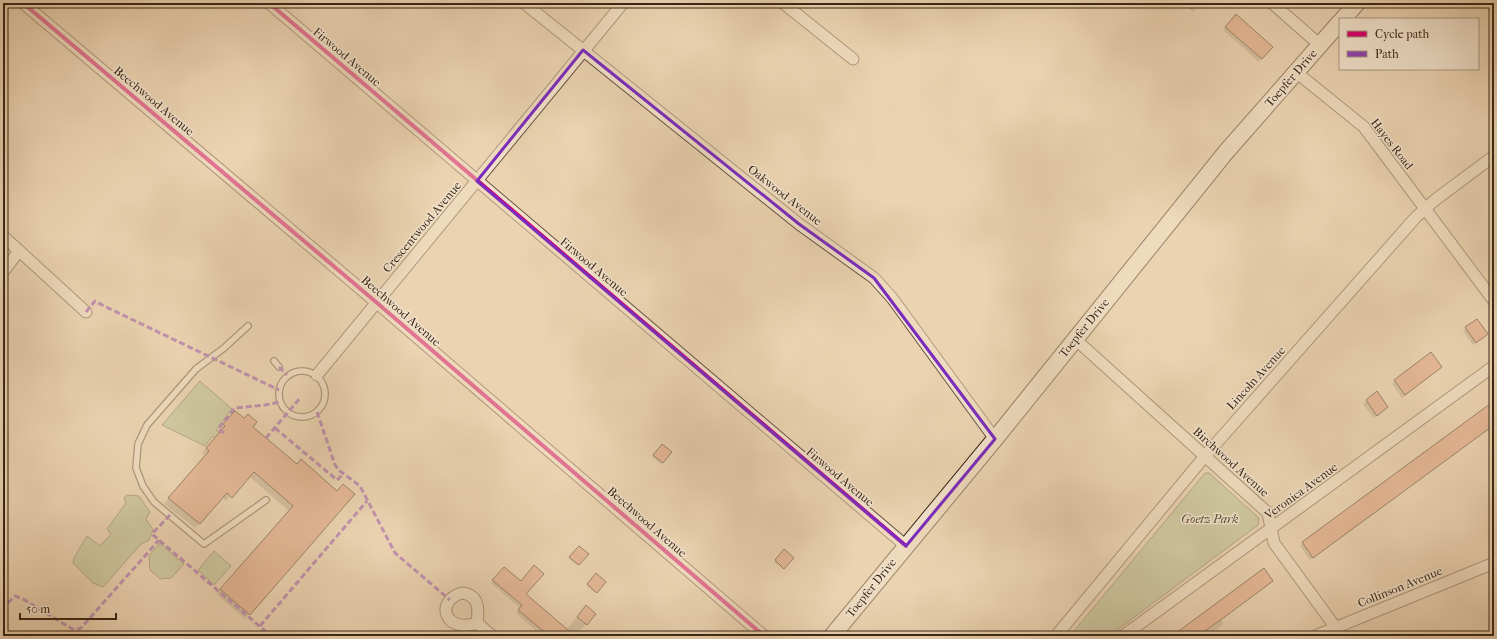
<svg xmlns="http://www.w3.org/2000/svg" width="1497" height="639" font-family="'IM FELL French Canon',serif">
<rect width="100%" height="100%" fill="#ebd3b1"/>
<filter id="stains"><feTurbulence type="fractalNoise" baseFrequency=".005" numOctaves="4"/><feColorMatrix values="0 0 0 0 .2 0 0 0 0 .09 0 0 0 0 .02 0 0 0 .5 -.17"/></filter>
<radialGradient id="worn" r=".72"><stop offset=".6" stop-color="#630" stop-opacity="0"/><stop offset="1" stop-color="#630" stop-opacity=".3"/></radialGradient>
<g fill="#b1be91" stroke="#757253">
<polygon points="200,381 232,409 216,430 221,434 217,439 213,436 205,446 162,425"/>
<polygon points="1205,473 1209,473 1259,518 1258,525 1109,636 1070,636"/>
<polygon points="127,495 139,496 150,512 146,519 153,530 149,540 141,544 103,587 93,583 73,563 74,558 87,536 100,546 111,534 107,529 126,503 124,498"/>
<polygon points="160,543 184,564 171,578 160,579 150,570 149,556"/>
<polygon points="214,551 231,566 214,585 198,570"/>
</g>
<g fill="#0003">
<polygon points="1183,3 1201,3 1193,12"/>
<polygon points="1233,18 1272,47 1259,62 1223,30"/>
<polygon points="1466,328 1487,334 1473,345 1463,331"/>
<polygon points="1430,353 1438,370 1402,398 1392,384"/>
<polygon points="1377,393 1384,410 1374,418 1363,404"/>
<polygon points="1494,402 1494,424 1310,560 1300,546 1303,543"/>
<polygon points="230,417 252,427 296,465 337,492 354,494 245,619 216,594 289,511 249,476 226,501 222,497 195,528 164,504 206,456 202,453 221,431 219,430"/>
<polygon points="662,445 670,453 661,464 652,457"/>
<polygon points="579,547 587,554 578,566 569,559"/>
<polygon points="784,550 792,558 783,569 774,562"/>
<polygon points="501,571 525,594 566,630 584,609 594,614 576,636 542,636 516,613 520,608 491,583"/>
<polygon points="596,575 605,582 595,593 587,586"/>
<polygon points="1220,619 1224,624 1208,636 1174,636"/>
<polygon points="609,631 614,636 604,636"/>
</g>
<g fill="#e09978" stroke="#392615">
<polygon points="1236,14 1273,47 1262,59 1225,27"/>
<polygon points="1477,319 1488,334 1476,343 1465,327"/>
<polygon points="1431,352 1442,367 1405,395 1394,380"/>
<polygon points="1377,391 1388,407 1377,416 1366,400"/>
<polygon points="1494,401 1494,425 1313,558 1302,542"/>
<polygon points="235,411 244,418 248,414 257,422 253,427 297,464 301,459 337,491 343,484 355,494 250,615 220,589 293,506 254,472 232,498 227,493 200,524 168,498 209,451 206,448 225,426 223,424"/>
<polygon points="662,444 672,452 663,463 653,455"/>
<polygon points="579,546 589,554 579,565 569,557"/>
<polygon points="784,549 794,558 784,569 775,560"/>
<polygon points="534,565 544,574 526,594 575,636 549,636 518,610 522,605 492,580 504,567 521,581"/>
<polygon points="1264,568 1273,581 1222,619 1198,636 1172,636"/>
<polygon points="596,573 606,582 597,593 587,584"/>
<polygon points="586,605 596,614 587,625 577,617"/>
</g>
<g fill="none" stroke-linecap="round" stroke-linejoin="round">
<g stroke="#66513c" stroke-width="8">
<g id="lane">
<polyline points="248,326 224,348 196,369 147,425 138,444 136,468 143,486 154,502 204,544 266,500"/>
<polyline points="274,361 279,367"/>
<circle cx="302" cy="394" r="23"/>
</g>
</g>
<g stroke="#66513c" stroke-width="13">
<g id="street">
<polyline points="23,3 376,302 764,636"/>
<polyline points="269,3 906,546"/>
<polyline points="524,3 799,224 874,278 892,298 995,439"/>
<polyline points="783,3 853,59"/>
<polyline points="1272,3 1320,45"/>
<polyline points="1296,72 1364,127 1494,301"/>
<polyline points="3,236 86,312"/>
<polyline points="3,272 19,251"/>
<polyline points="1075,339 1268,513 1274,543 1336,628"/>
<polyline points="317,375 623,3"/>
<path d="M462,593C479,595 479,609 477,623C445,634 434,601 462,593Z"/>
<polyline points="477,623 492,636"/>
<polyline points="1056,636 1205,456 1416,217 1435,200 1494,156"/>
<polyline points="1123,636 1494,366"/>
<polyline points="1315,636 1494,563"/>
</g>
</g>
<g stroke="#392615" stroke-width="18">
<g id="secondary">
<polyline points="1343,19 1357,3"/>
<polyline points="832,636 995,439 1226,152 1340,22"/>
</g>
</g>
<use href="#lane" stroke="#f2e2cc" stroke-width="5.5"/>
<use href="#street" stroke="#f2e2cc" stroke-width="11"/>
<use href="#secondary" stroke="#f2e2cc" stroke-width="16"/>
<g stroke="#8e44ad" stroke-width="3" stroke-dasharray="6 3" stroke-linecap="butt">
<polyline points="86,312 95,301 104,306 279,390"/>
<polyline points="279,367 287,375"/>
<polyline points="317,412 335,465 340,471 360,486 395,553 450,600"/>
<polyline points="275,428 337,480 343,474"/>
<polyline points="224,433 218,429 235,408 265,405 280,402"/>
<polyline points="266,438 301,397"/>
<polyline points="170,515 152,534 271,636"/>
<polyline points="8,603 15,596 23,599 69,627 75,630 81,628 159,540"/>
<polyline points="260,626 367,501"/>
</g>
<g stroke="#f2e2cc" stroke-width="6">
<g id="cycleway">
<polyline points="23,3 376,302 764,636"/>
<polyline points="269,3 906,546"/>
</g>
</g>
<use href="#cycleway" stroke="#d6006c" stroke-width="4"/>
</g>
<path d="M0 0H1497V639H0ZM583,50L799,224L874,278L995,439L906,546L477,181Z" fill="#ebd3b1" fill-opacity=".55" fill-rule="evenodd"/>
<path fill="none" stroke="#7b2cbf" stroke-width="3" stroke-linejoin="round" d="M583,50L799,224L874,278L995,439L906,546L477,181Z"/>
<g text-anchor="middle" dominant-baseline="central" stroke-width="3" stroke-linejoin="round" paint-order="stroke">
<g font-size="12" fill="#392615" stroke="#f2e2cc">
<text transform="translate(347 57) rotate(40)">Firwood Avenue</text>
<text transform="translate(1291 78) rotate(-49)">Toepfer Drive</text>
<text transform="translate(154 101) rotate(40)">Beechwood Avenue</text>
<text transform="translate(1392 144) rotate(52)">Hayes Road</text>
<text transform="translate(785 195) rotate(38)">Oakwood Avenue</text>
<text transform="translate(422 227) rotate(-50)">Crescentwood Avenue</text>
<text transform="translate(594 267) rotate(40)">Firwood Avenue</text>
<text transform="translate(401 311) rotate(41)">Beechwood Avenue</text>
<text transform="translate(1084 328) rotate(-51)">Toepfer Drive</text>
<text transform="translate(1256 378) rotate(-48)">Lincoln Avenue</text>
<text transform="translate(1231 462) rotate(42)">Birchwood Avenue</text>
<text transform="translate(840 477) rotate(40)">Firwood Avenue</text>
<text transform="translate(1301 491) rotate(-36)">Veronica Avenue</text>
<text transform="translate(647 522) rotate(41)">Beechwood Avenue</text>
<text transform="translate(1400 587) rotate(-22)">Collinson Avenue</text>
<text transform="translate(871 588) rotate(-51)">Toepfer Drive</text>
</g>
<g font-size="12" font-style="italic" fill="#574c34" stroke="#f2e2cc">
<text x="1210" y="519">Goetz Park</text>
</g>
</g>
<rect width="1497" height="639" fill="none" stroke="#ebd3b1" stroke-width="16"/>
<rect x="4" y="4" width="1489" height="631" fill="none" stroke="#392615" stroke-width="2"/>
<rect x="8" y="8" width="1481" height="623" fill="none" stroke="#392615"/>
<rect x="1339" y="18" width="140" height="52" fill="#f2e2cc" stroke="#a89783"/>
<rect x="1347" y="31" width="20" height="6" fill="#d6006c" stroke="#a89783"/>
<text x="1375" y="38" font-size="12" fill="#392615">Cycle path</text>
<rect x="1347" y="51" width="20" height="6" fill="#8e44ad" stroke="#a89783"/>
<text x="1375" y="58" font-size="12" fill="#392615">Path</text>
<path d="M20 613v6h96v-6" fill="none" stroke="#392615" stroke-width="2"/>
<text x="26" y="613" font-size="12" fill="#392615" stroke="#f2e2cc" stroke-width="3" paint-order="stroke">50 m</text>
<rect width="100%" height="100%" filter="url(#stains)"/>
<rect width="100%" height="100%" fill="url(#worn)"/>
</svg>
